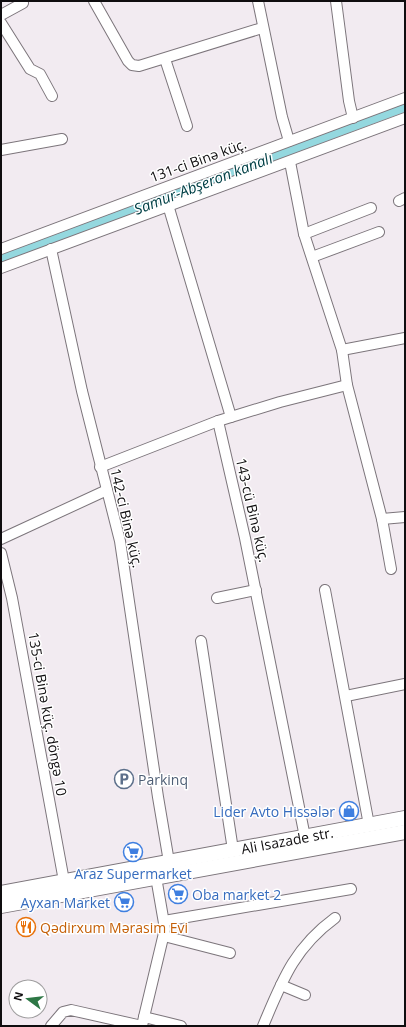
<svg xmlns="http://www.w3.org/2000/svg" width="406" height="1027" font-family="'Open Sans',sans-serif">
<rect width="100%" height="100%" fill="#f2ebf1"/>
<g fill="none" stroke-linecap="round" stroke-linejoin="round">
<polyline stroke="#94d8df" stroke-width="9" points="1,259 405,107"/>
<g stroke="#7c757b" stroke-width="12">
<g id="minor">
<polyline points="94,1 128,61 132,65 139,66 262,28"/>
<polyline points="258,1 282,117 289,141"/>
<polyline points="336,1 349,101 353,118"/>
<polyline points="1,15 23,3"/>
<polyline points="1,23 30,69 40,74 52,96"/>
<polyline points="165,59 187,126"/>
<polyline points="1,150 62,139"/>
<polyline points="290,162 304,234 342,350 347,385 382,519 391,569"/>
<polyline points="399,201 405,198"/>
<polyline points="168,205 231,417 218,421 245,538 305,837"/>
<polyline points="304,234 371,208"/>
<polyline points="1,249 405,98"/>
<polyline points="51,249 82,391 120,541 158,797 169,862"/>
<polyline points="312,257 379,232"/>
<polyline points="1,268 405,118"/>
<polyline points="342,350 405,338"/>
<polyline points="231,417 280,402 347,385"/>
<polyline points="100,467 218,421"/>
<polyline points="382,519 405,517"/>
<polyline points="1,539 107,490"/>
<polyline points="1,553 12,598 64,881"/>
<polyline points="325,590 369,825"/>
<polyline points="217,598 256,590"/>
<polyline points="201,641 233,850"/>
<polyline points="346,696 405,684"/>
<polyline points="164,921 351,889"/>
<polyline points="164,936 230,953"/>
<polyline points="281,985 305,995"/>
<polyline points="144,1017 165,929 156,877"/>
<polyline points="51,1026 63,1012 71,1010 142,1026 144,1017 181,1026"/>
<path d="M263,1026C282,981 294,948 335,918"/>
</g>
</g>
<g stroke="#7c757b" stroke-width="16">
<g id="secondary">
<path id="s1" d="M1,893L405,818"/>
<polyline points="1,906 405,832"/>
</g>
</g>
<use href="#minor" stroke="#fff" stroke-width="10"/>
<use href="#secondary" stroke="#fff" stroke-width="14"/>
</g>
<defs>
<g id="parking-ring" transform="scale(1)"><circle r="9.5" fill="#fff" stroke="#5c6f8a" stroke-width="1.5"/><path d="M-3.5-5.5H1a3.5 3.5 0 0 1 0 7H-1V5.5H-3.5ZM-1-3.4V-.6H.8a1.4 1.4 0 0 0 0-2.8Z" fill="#5c6f8a"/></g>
<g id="shop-ring" transform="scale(1)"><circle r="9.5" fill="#fff" stroke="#3f7fe0" stroke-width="1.5"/><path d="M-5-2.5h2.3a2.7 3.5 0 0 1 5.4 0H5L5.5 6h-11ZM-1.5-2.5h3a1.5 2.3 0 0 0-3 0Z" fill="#3f7fe0"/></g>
<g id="supermarket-ring" transform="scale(1)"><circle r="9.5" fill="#fff" stroke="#3f7fe0" stroke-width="1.5"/><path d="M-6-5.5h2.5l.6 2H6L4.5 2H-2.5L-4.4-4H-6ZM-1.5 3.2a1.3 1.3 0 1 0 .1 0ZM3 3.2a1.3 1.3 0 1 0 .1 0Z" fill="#3f7fe0"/></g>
<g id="restaurant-ring" transform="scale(1)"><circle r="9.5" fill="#fff" stroke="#e8710a" stroke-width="1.5"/><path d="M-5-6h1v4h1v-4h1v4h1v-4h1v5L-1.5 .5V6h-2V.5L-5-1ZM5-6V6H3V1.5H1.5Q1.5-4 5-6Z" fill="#e8710a"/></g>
</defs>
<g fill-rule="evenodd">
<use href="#parking-ring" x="124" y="779"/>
<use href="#shop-ring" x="349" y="811"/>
<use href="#supermarket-ring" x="133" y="852"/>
<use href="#supermarket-ring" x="178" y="894"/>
<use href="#supermarket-ring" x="124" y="902"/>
<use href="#restaurant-ring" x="26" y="927"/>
</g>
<g text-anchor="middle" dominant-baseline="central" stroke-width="3" stroke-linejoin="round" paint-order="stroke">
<g font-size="14" fill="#0f0d0f" stroke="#fff">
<text transform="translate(198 160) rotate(-20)">131-ci Binə küç.</text>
<text transform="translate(253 510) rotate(77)">143-cü Binə küç.</text>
<text transform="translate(127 518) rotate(77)">142-ci Binə küç.</text>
<text transform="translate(48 714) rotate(80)">135-ci Binə küç. döngə 10</text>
<text stroke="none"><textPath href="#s1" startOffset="291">Ali Isazade str.</textPath></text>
</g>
<g font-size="14" fill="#4e5e75" stroke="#fff" text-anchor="start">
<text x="138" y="779">Parkinq</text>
</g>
<g font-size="14" fill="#366cbe" stroke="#fff" text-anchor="end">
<text x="335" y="811">Lider Avto Hissələr</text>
<text x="133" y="873" text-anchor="middle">Araz Supermarket</text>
<text x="192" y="894" text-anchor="start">Oba market 2</text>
<text x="110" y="902">Ayxan Market</text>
</g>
<g font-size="14" fill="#c56008" stroke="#fff" text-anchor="start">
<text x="40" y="927">Qədirxum Mərasim Evi</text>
</g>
<g font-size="15" font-style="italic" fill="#004046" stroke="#fff">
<text transform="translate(203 183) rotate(-21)">Samur-Abşeron kanalı</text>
</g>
</g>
<rect width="406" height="1027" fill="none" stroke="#0f0d0f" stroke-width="4"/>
<g transform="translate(28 999) rotate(285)"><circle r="19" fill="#ffffff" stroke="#9f9e9f"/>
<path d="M0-3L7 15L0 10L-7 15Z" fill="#2d7745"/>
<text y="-6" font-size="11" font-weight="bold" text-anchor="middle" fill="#0f0d0f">N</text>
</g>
</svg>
